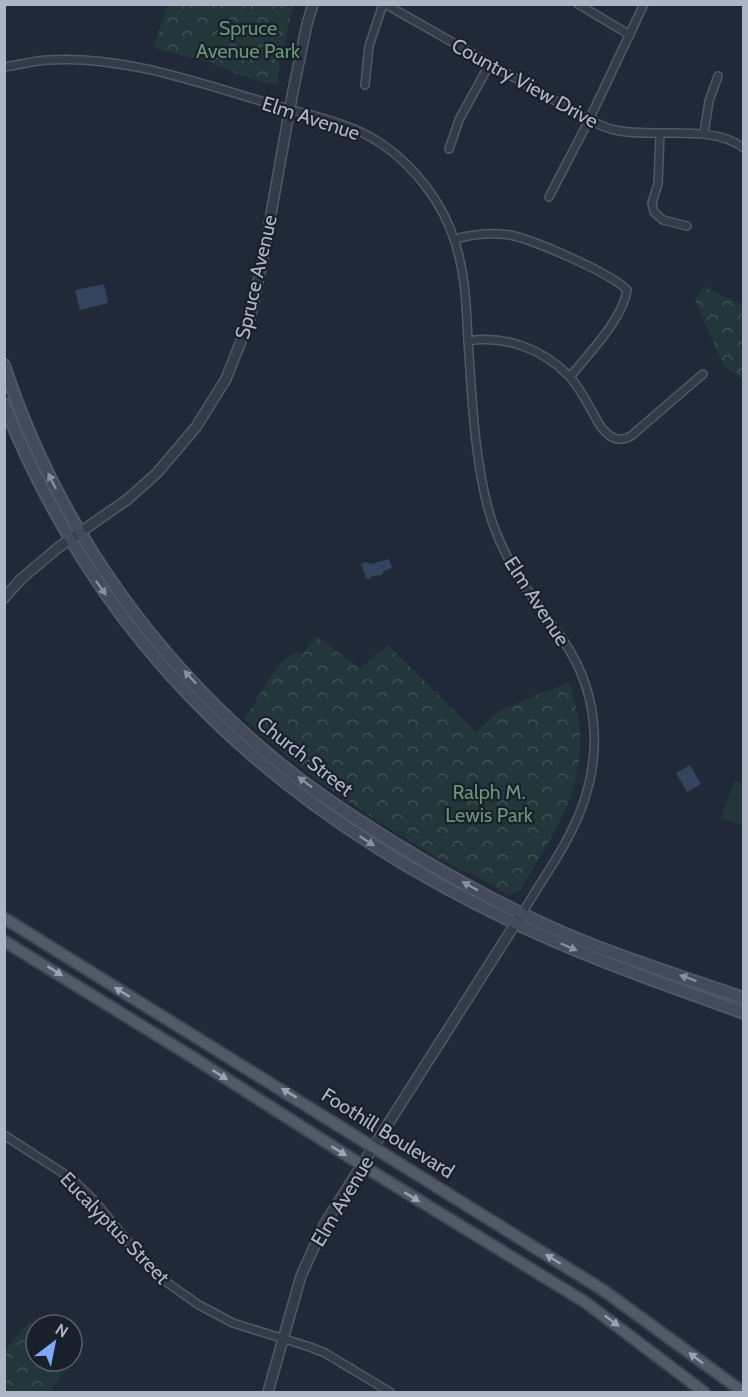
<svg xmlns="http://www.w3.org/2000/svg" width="748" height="1397" font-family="Cabin,sans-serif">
<defs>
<pattern id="park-crowns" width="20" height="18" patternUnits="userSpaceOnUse" patternTransform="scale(1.5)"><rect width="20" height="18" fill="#233639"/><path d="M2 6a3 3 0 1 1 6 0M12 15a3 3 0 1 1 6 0" fill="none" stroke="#405154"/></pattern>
</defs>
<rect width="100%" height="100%" fill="#202937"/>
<polygon fill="#233639" points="735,780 743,784 742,826 721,818"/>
<g fill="url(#park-crowns)">
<polygon points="168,5 294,5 288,25 283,52 280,57 278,83 277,85 244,77 212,63 153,48"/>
<polygon points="704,287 743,305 743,380 723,365 695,300"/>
<path d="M316,636L360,668L388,645L476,732L500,710L569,682C573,695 577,708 579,722C587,792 552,835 520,891L509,896C502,892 496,887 489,884C472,874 454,867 436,857C369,817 300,773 244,718C258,702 275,660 294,654C297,653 300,654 303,653Z"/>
<polygon points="30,1321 36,1327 36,1361 71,1361 51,1392 5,1392 5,1351"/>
</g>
<g fill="#34435e">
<polygon points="104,284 108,303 80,310 75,290"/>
<polygon points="389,559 392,568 384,571 382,575 372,576 369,579 366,578 361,564 366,562 371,564"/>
<polygon points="690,765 701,784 687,792 676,773"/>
</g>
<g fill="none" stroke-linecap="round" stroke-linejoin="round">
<g stroke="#515865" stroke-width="10">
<g id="minor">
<path d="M385,4L589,120C597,124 606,128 615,130C655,139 710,123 744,148"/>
<polyline points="578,4 630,35"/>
<path d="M4,67C19,65 33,61 47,60C124,55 199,83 271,104C308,115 350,122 382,144C415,167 443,203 455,242C466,277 466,304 468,340C472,397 474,457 489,512C505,565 532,596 563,640C604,700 603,771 570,834C556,862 537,887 522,914"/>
<polyline points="365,85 369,46 383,4"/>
<polyline points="704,133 709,101 718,76"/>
<polyline points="660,134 658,184 652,203 654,212 663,220 687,226"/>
<polyline points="449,149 459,120 489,65"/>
<polyline points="549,197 589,120 644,4"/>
<path d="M455,239C473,234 491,232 510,235C534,240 611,273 627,290C623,319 588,354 570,377"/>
<path d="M468,341C506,335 543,349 569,376C582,390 591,411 601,427C610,438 618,443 631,436L703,374"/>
<polyline points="4,1135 72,1179 94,1200 141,1258 169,1284 199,1305 233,1323 310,1347 325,1353 390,1392"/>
</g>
</g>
<g stroke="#515865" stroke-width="12">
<g id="tertiary">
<polyline points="4,598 21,579 59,547 128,499 157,473 196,427 226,379 250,318 262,264 293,91 307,24 313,4"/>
<polyline points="268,1392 301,1276 325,1223 519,918"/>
</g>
</g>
<g stroke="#515865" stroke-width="14">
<g id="secondary">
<path d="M4,365C58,530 164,676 302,781C341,810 384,837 426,862C476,891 527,919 580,940C634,962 689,979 744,998"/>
<path d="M4,404C104,656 287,818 530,930C599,962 672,987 744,1013"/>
</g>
</g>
<g stroke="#3d4451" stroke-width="14">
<g id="primary">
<polyline points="4,918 603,1290 743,1392"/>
<polyline points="4,941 189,1055 376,1174 585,1302 704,1392"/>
</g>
</g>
<use href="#minor" stroke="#343b48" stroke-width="7"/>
<use href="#tertiary" stroke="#343b48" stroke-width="9"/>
<use href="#secondary" stroke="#424a5b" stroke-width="10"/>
<use href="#primary" stroke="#525a68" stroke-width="10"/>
</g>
<defs><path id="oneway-solid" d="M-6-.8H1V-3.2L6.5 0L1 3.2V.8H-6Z" transform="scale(1.5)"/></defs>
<g fill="#88909f">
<use href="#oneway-solid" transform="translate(52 481) rotate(-116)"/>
<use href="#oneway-solid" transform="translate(101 588) rotate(55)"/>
<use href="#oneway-solid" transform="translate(190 677) rotate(-133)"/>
<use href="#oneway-solid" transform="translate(305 782) rotate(-143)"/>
<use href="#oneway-solid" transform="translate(367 841) rotate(33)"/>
<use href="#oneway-solid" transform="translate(470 886) rotate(-151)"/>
<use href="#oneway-solid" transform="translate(569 947) rotate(23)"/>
<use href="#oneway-solid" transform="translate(688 978) rotate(-160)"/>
</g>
<g fill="#9ca3b2">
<use href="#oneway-solid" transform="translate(55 971) rotate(32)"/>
<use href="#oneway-solid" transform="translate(122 992) rotate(-148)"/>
<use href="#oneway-solid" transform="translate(220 1075) rotate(33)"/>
<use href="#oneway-solid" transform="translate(289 1093) rotate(-149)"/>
<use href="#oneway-solid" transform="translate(339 1151) rotate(32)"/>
<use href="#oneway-solid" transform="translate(412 1197) rotate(32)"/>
<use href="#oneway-solid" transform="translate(553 1259) rotate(-148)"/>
<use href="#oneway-solid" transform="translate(612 1321) rotate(37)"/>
<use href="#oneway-solid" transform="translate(696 1358) rotate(-143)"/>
</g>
<g text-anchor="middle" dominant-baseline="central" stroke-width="4.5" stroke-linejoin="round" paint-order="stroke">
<g font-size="20" fill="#669474" stroke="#19202c">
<text x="248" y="28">Spruce<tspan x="248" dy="23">Avenue Park</tspan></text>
<text x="489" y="792">Ralph M.<tspan x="489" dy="23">Lewis Park</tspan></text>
</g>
<g font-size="20" fill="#aeb5c4" stroke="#19202c">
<text transform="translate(525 83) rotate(29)">Country View Drive</text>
<text transform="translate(311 118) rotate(18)">Elm Avenue</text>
<text transform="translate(256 277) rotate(-77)">Spruce Avenue</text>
<text transform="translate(537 601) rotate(57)">Elm Avenue</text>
<text transform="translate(305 756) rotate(38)">Church Street</text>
<text transform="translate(388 1133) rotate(32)">Foothill Boulevard</text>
<text transform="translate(342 1201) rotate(-59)">Elm Avenue</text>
<text transform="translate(115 1228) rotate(46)">Eucalyptus Street</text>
</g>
</g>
<rect width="748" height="1397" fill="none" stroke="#aeb5c4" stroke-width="12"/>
<g transform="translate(54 1343) rotate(32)"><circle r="28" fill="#19202c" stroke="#555c69" stroke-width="1.5"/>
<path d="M0-4.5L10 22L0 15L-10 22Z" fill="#81a7f6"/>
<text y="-9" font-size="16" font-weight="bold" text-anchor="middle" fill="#aeb5c4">N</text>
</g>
</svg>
